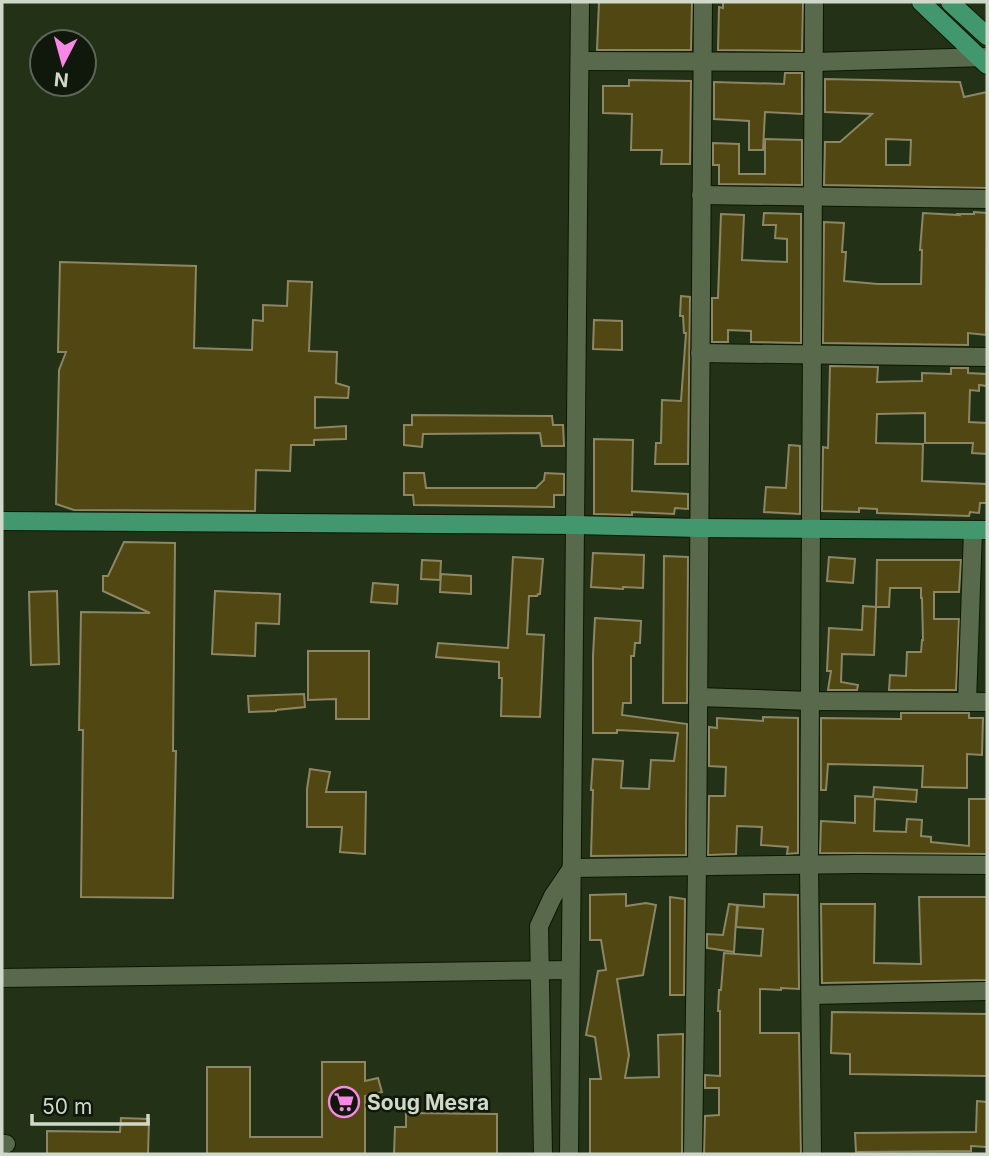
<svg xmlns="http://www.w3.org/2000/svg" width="989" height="1156" font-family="Inter,sans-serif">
<rect width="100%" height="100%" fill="#233116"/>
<g fill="#504712" stroke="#8c8664" stroke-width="2" fill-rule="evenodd">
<polygon points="599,2 692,2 691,50 597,50"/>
<polygon points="723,2 803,2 802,51 718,50 719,7 723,8"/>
<polygon points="785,73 802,73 802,114 765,112 763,150 749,150 749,121 714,119 714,82 784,84"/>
<path d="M825,79L960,82L964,97L987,92V188L824,185L825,142H840L872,114L825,112ZM886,139L911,140L910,165H886Z"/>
<polygon points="629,80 691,81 690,164 661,164 662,150 631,150 632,114 603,113 603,86 629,86"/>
<polygon points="765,139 802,140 802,185 719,184 719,165 713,165 713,143 739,144 739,174 765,174"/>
<polygon points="974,212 987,213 986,335 968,333 968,345 823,343 824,222 844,223 842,252 846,252 844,281 878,284 921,284 922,250 920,250 923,213 959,215 958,214 974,214"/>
<polygon points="764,213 801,214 801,343 751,342 751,331 728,330 728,342 712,342 712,298 718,298 721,214 744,215 742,260 787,262 787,239 775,238 776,225 763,225"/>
<polygon points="60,262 196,266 194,348 252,350 253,320 263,321 263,305 287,306 288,281 312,282 309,351 337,352 336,383 349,387 348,398 315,397 315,428 346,426 346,439 314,440 314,445 291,445 290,471 256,470 255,511 74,510 56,504 59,370 66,352 58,352"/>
<polygon points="681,296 690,297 688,464 655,464 656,443 661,443 662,400 681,401 686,333 684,333 683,316 680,316"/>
<polygon points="594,320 622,321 622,350 593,349"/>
<polygon points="830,366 878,367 877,382 922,381 922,373 951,374 951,368 968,368 968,373 987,374 987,386 979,385 979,391 970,390 969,422 987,423 987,454 972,453 973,443 925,443 925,413 877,414 876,443 923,444 922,481 987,484 987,503 980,503 979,513 970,512 969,516 877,513 877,509 859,508 859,512 822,511 823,447 828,448"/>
<polygon points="412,415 552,416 553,425 563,425 564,446 542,446 540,433 423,434 422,447 404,445 404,425 412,425"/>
<polygon points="594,439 633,440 632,491 688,494 688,509 675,508 674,514 632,512 632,515 594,514"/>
<polygon points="789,445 800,446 800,514 764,512 766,487 786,488"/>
<polygon points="404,473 424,473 426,488 536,488 544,480 545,473 564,474 564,495 554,495 554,507 414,505 413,495 404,495"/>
<polygon points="124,542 175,543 173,751 176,751 173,898 81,897 83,730 79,730 81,612 150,613 103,591 103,576 108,576"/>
<polygon points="593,553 644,555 643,588 623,587 623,589 591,587"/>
<polygon points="664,556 688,557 687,703 663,703"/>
<polygon points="513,557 543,559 540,594 538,594 537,596 529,596 527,634 544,635 540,717 501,716 502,678 499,678 499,662 436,657 438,643 508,648"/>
<polygon points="829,557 855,559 853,583 827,581"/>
<polygon points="422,560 441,561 440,580 421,579"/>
<polygon points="877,560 961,560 959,592 934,592 934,619 959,619 956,690 889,690 890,675 906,676 907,652 921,652 922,640 923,640 922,598 921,598 921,588 890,588 889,607 876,607"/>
<polygon points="441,574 471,576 471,594 440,592"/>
<polygon points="373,583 398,585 397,604 371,602"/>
<polygon points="57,591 59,664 31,665 29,592"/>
<polygon points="215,591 280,594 279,624 256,623 255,656 212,654"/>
<polygon points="863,606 876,607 874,655 842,654 841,682 858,685 857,690 828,690 831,671 827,671 829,628 862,630"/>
<polygon points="595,618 641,621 640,643 635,643 634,656 631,656 631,703 623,703 622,715 687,724 686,855 591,856 593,790 591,790 593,759 623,761 621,788 649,789 651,760 674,761 678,733 617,730 617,733 593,733 593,656"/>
<polygon points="308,651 369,651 369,719 336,719 336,699 308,700"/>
<polygon points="304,694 305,707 276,710 276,711 249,712 248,696"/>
<polygon points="901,713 969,713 969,718 983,718 982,755 967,754 967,788 922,787 923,766 828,764 826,790 821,790 821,718 901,719"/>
<polygon points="763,717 798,718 798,853 787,854 788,847 761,845 762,827 737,826 736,854 708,855 709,796 725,796 726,767 709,766 709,727 717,728 717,718 763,721"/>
<polygon points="310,769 330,772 326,792 366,792 365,854 340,852 342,827 307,827 307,789"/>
<polygon points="874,787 917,790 916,802 875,799 874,831 906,832 907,819 922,820 921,836 931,837 931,842 969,846 969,799 987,799 987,854 820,853 821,821 855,823 855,796 873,797"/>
<polygon points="626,894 626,906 646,903 656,905 643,975 617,979 629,1055 625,1078 659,1077 658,1035 683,1034 682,1154 590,1154 590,1079 601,1079 595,1037 586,1035 598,971 606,970 601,940 590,940 590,895"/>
<polygon points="764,894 798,895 799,989 781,988 781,990 760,989 760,1033 799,1033 801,1154 704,1154 705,1116 719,1115 719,1088 705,1088 705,1075 720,1076 720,1011 718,1011 719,990 721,990 724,953 761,956 763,929 736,927 738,905 764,907"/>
<polygon points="670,897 685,899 684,995 670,995"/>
<polygon points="919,897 987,897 987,980 822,983 821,904 875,904 874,963 921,964"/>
<polygon points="729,904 737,905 734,952 707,948 707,934 723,935"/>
<polygon points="832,1012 987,1014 987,1076 850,1074 850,1054 831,1053"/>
<polygon points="322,1062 365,1062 365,1081 378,1078 382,1092 365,1096 365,1154 207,1154 207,1067 250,1067 250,1137 322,1137"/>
<polygon points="977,1101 987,1102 987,1147 971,1146 971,1151 856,1152 855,1133 976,1132"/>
<polygon points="406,1113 497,1114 497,1154 394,1154 395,1127 406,1127"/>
<polygon points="121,1118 149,1119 148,1154 47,1154 47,1131 120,1132"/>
</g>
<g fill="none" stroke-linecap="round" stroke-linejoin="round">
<g stroke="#0c1801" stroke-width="20">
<g id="minor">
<polyline points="580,61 814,62 987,57"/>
<polyline points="701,195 987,199"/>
<polyline points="700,353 987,357"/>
<polyline points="698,697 810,701 987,702"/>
<polyline points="967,702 973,530"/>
<polyline points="2,978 570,970"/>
<polyline points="811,995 987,991"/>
<polyline points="2,1144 6,1144"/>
<polyline points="543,1154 539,926 553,896 572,868 858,864 987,865"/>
<polyline points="569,1154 580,2"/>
<polyline points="693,1154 697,866 703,2"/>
<polyline points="812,1154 809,864 814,2"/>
</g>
</g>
<g stroke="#0c1801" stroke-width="20">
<g id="major">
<polyline points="921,2 987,65"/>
<polyline points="950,2 987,36"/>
<polyline points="2,521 575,525 699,528 987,530"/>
</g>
</g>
<use href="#minor" stroke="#59694c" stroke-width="18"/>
<use href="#major" stroke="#42976e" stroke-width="18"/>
</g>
<defs>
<g id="supermarket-ring" transform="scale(1.575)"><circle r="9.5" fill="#10170b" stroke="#f987e8" stroke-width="1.5"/><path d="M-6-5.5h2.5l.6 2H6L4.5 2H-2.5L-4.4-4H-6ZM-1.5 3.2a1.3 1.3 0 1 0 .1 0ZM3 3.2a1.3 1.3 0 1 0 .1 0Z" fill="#f987e8"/></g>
</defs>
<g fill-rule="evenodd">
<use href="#supermarket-ring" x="344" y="1102"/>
</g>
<g text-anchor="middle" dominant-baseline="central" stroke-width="5" stroke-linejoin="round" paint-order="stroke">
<g font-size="21" font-weight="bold" fill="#d0d9c9" stroke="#10170b" text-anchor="start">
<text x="367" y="1102">Soug Mesra</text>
</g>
</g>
<rect width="989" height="1156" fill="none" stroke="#d0d9c9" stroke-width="7"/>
<g transform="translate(63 63) rotate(186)"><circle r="33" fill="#10170b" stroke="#5d6557" stroke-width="2"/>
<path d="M0-5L12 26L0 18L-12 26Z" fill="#f987e8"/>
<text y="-10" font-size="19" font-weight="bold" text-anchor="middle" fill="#d0d9c9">N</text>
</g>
<path d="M32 1114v10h116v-10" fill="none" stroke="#d0d9c9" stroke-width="3.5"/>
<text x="42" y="1114" font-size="21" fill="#d0d9c9" stroke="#10170b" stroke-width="5" paint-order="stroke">50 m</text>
</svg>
